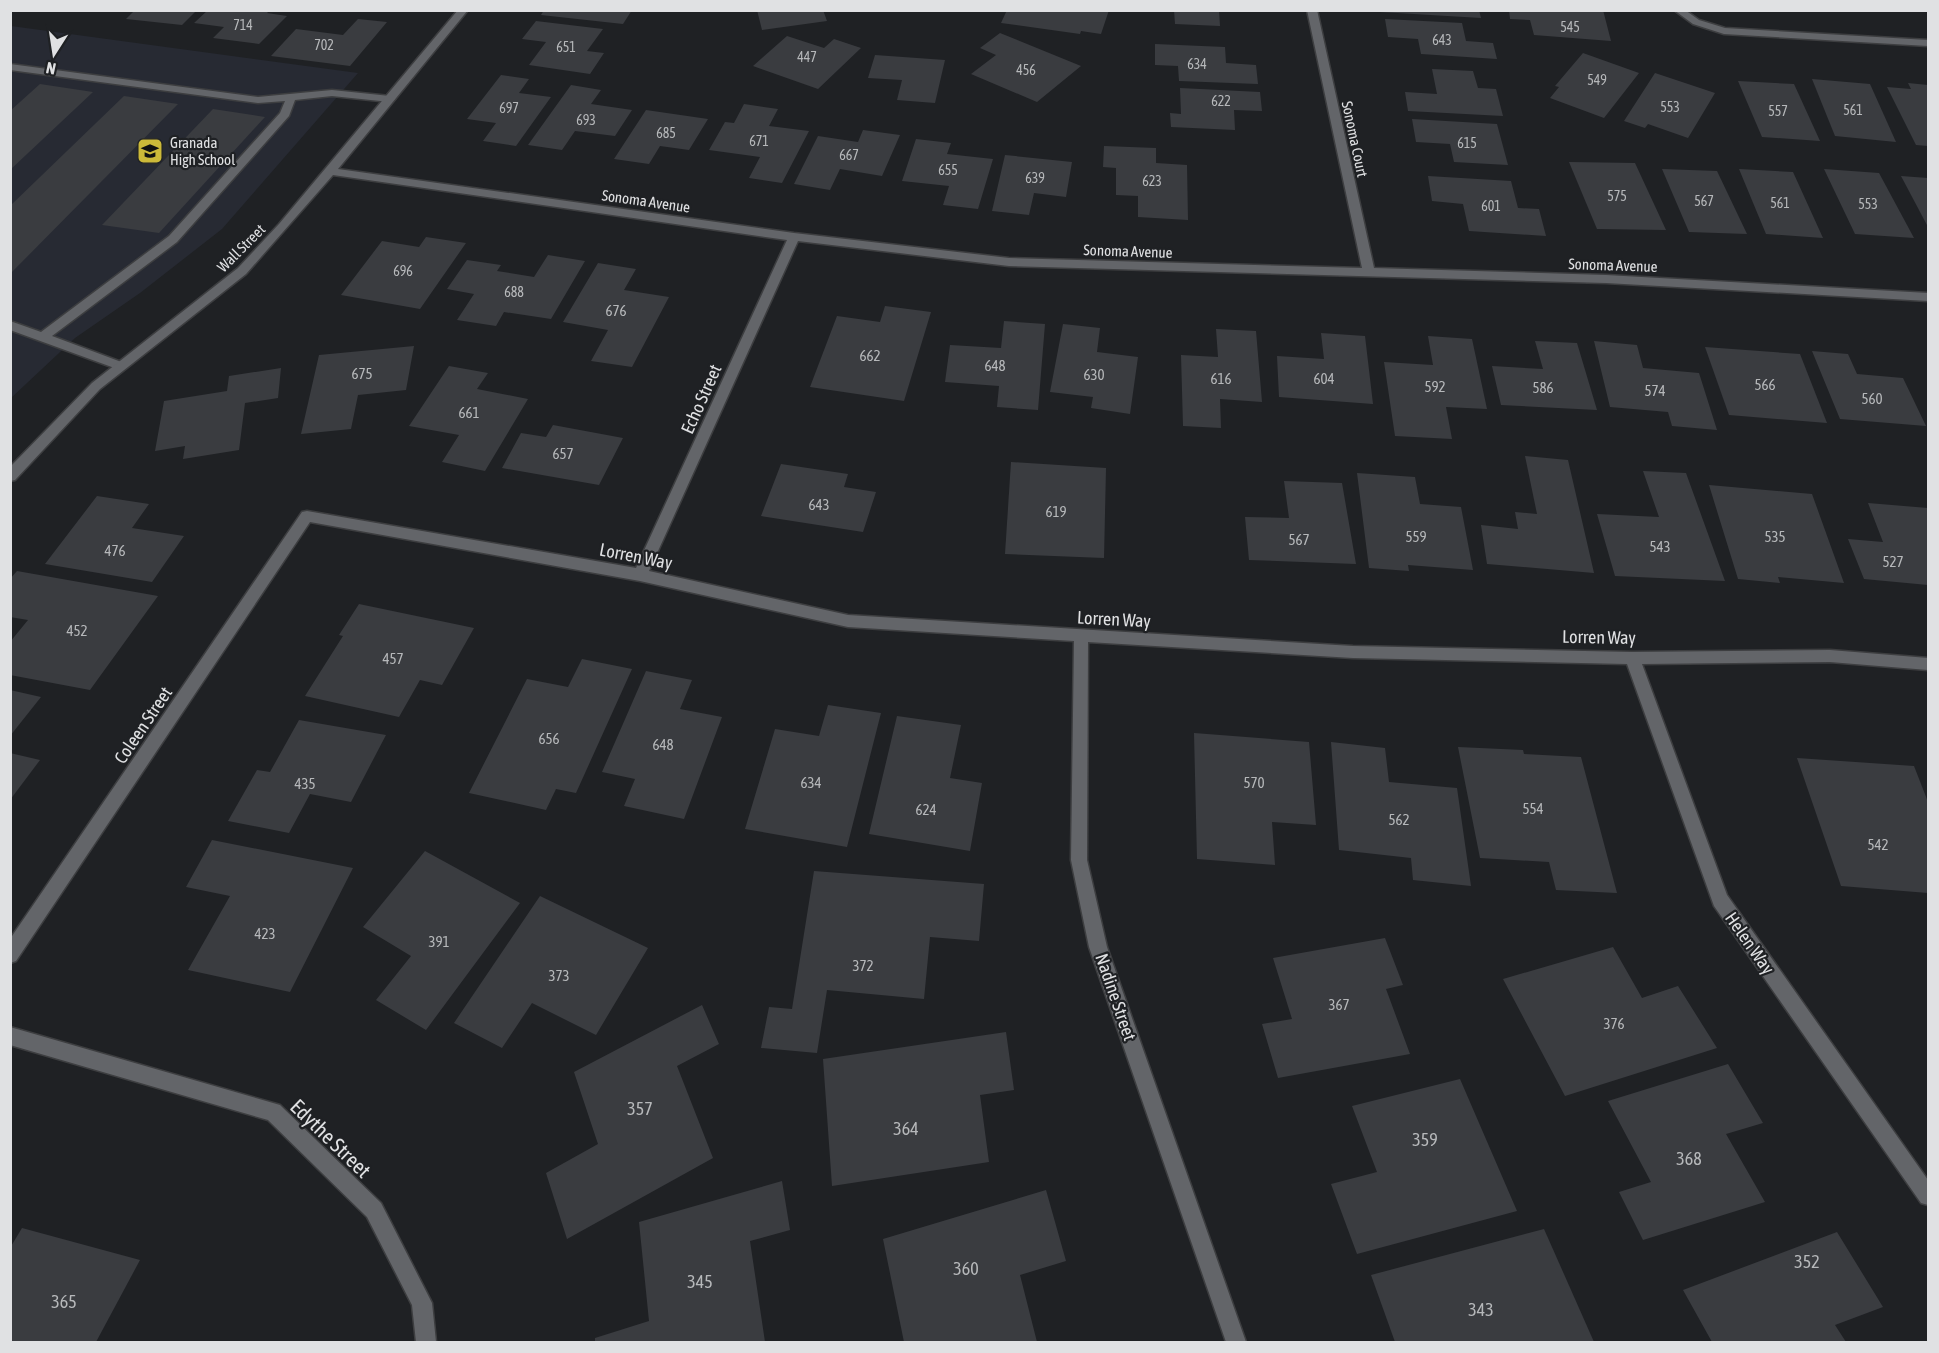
<svg xmlns="http://www.w3.org/2000/svg" width="1939" height="1353" font-family="'Asap Condensed',sans-serif">
<rect width="100%" height="100%" fill="#1f2124"/>
<polygon fill="#272a33" points="11,26 358,73 222,229 140,293 75,338 11,398"/>
<g fill="#3a3c40">
<polygon points="135,10 197,10 182,25 126,19"/>
<polygon points="208,10 270,10 267,13 287,16 259,44 213,38 224,27 194,23"/>
<polygon points="544,10 632,10 623,24 541,15"/>
<polygon points="757,10 823,10 827,21 762,30"/>
<polygon points="1007,10 1109,10 1101,34 1081,31 1080,34 1001,23"/>
<polygon points="1174,10 1219,10 1220,26 1175,24"/>
<polygon points="1380,10 1479,10 1481,18 1380,12"/>
<polygon points="1509,10 1603,10 1611,41 1534,35 1530,20 1510,19"/>
<polygon points="358,19 387,22 350,66 271,56 296,29 343,35"/>
<polygon points="1385,19 1462,23 1466,41 1493,43 1497,59 1421,54 1418,39 1388,37"/>
<polygon points="536,21 603,29 587,51 604,53 590,74 529,65 546,42 522,39"/>
<polygon points="1000,33 1081,66 1037,102 971,74 996,55 980,48"/>
<polygon points="787,36 824,48 834,39 861,48 818,89 753,66"/>
<polygon points="1155,44 1225,47 1226,63 1256,65 1258,84 1179,81 1178,66 1155,65"/>
<polygon points="1583,53 1639,73 1604,118 1550,98 1559,87 1555,86"/>
<polygon points="875,55 945,60 935,103 897,100 902,80 868,78"/>
<polygon points="1432,69 1473,71 1478,88 1496,89 1503,116 1408,111 1405,92 1437,94"/>
<polygon points="1655,73 1715,93 1688,138 1648,124 1645,128 1624,121"/>
<polygon points="501,75 529,79 519,93 551,97 516,146 483,141 496,123 467,119"/>
<polygon points="1812,79 1870,84 1896,142 1835,136"/>
<polygon points="1738,81 1794,84 1820,141 1762,137"/>
<polygon points="1908,83 1928,85 1928,146 1916,145 1887,87 1911,89"/>
<polygon points="40,84 93,92 10,170 10,111"/>
<polygon points="571,85 601,90 591,104 632,110 615,136 575,131 562,150 528,145"/>
<polygon points="1180,88 1260,92 1262,111 1234,110 1235,130 1171,127 1170,113 1181,114"/>
<polygon points="124,96 178,104 10,274 10,206"/>
<polygon points="744,104 778,109 769,126 809,131 782,183 749,178 760,157 709,150 725,122 734,123"/>
<polygon points="213,109 265,117 159,233 102,225"/>
<polygon points="646,110 708,119 689,150 660,146 649,164 614,159"/>
<polygon points="1412,119 1497,124 1508,165 1454,162 1450,144 1416,142"/>
<polygon points="863,130 900,135 882,176 840,169 830,190 794,184 818,136 858,142"/>
<polygon points="916,139 951,143 947,154 993,159 978,209 943,205 949,186 902,181"/>
<polygon points="1104,146 1156,148 1156,163 1187,165 1188,220 1138,217 1138,196 1116,195 1116,168 1103,167"/>
<polygon points="1005,155 1072,162 1066,197 1034,193 1029,215 992,211"/>
<polygon points="1569,162 1635,163 1666,230 1597,229"/>
<polygon points="1662,169 1717,171 1747,234 1689,232"/>
<polygon points="1739,169 1793,172 1823,238 1766,234"/>
<polygon points="1824,169 1879,173 1914,238 1855,234"/>
<polygon points="1428,176 1511,181 1518,208 1539,209 1546,236 1469,231 1463,204 1432,201"/>
<polygon points="1901,176 1928,178 1928,227"/>
<polygon points="426,237 466,243 420,309 341,295 382,241 419,247"/>
<polygon points="548,255 585,261 551,319 504,312 496,326 457,320 474,294 447,289 467,260 501,265 497,271 534,277"/>
<polygon points="598,263 636,269 624,290 669,297 632,367 591,361 608,330 563,322"/>
<polygon points="885,306 931,312 904,401 810,387 837,316 880,322"/>
<polygon points="1004,321 1045,324 1038,410 997,407 999,386 945,382 950,345 1001,348"/>
<polygon points="1063,324 1100,328 1097,352 1138,357 1130,414 1091,408 1093,397 1050,392"/>
<polygon points="1216,329 1256,331 1262,402 1220,399 1221,428 1183,426 1181,355 1218,357"/>
<polygon points="1321,333 1365,336 1373,404 1279,397 1277,356 1324,359"/>
<polygon points="1428,336 1472,339 1487,409 1446,407 1452,439 1395,436 1384,362 1433,365"/>
<polygon points="1535,341 1577,343 1597,410 1501,405 1492,366 1543,369"/>
<polygon points="1594,341 1637,345 1643,368 1699,373 1717,430 1672,426 1668,412 1610,407"/>
<polygon points="414,346 406,390 358,395 351,429 301,434 319,355"/>
<polygon points="1705,347 1800,354 1827,423 1729,415"/>
<polygon points="1812,351 1848,354 1857,374 1903,378 1926,426 1840,419"/>
<polygon points="449,366 488,373 477,389 528,399 485,471 442,462 459,435 409,426"/>
<polygon points="281,368 278,398 245,403 239,450 183,459 185,446 155,451 164,401 227,391 229,376"/>
<polygon points="553,425 623,438 599,485 502,468 521,433 546,437"/>
<polygon points="1525,456 1568,460 1594,573 1487,564 1481,525 1518,529 1515,512 1537,514"/>
<polygon points="1011,462 1106,468 1104,558 1005,554"/>
<polygon points="781,464 848,474 844,487 876,492 863,532 761,516"/>
<polygon points="1643,471 1686,473 1725,581 1615,576 1597,514 1659,517"/>
<polygon points="1357,473 1415,477 1420,504 1461,507 1473,570 1408,565 1409,571 1369,568"/>
<polygon points="1284,481 1342,483 1356,564 1249,560 1245,517 1289,518"/>
<polygon points="1709,485 1812,494 1844,583 1778,577 1780,583 1738,579"/>
<polygon points="97,496 149,504 132,528 184,536 152,582 45,564"/>
<polygon points="1868,503 1928,508 1928,585 1864,579 1848,539 1883,542"/>
<polygon points="17,571 158,596 90,690 10,675 10,642 28,620 10,617 10,579"/>
<polygon points="359,604 474,628 442,685 420,680 399,717 305,696 343,636 339,635"/>
<polygon points="582,659 632,669 576,793 556,789 546,810 469,793 527,679 568,687"/>
<polygon points="646,671 692,680 680,709 722,717 684,819 624,806 635,779 602,772"/>
<polygon points="10,690 41,697 10,736"/>
<polygon points="828,705 881,713 847,847 745,829 775,729 819,736"/>
<polygon points="897,716 961,725 950,778 982,783 970,851 869,834"/>
<polygon points="299,720 386,735 351,802 310,794 289,833 228,821 257,770 270,772"/>
<polygon points="1194,733 1309,742 1316,825 1272,822 1275,865 1197,859"/>
<polygon points="1331,742 1385,748 1389,782 1457,788 1471,886 1413,880 1411,858 1339,850"/>
<polygon points="1458,747 1523,750 1524,754 1581,757 1617,893 1556,890 1549,862 1480,858"/>
<polygon points="10,753 40,760 10,800"/>
<polygon points="1797,758 1914,766 1928,802 1928,893 1841,886"/>
<polygon points="212,840 353,868 290,992 188,970 230,896 186,887"/>
<polygon points="425,851 520,903 426,1030 376,1000 411,956 363,927"/>
<polygon points="814,871 984,884 979,941 930,937 924,999 827,990 817,1053 761,1048 769,1007 792,1009"/>
<polygon points="540,896 648,948 596,1035 532,1003 502,1048 454,1023"/>
<polygon points="1385,938 1403,985 1386,989 1410,1054 1278,1078 1262,1024 1292,1019 1273,958"/>
<polygon points="1613,947 1642,998 1678,986 1717,1048 1565,1096 1503,979"/>
<polygon points="702,1005 719,1044 677,1066 713,1158 567,1239 546,1173 598,1144 574,1072"/>
<polygon points="1006,1032 1014,1090 980,1095 989,1162 832,1186 823,1059"/>
<polygon points="1728,1064 1763,1123 1726,1134 1765,1202 1643,1240 1619,1192 1651,1182 1608,1101"/>
<polygon points="1460,1079 1517,1211 1357,1254 1331,1184 1377,1172 1352,1106"/>
<polygon points="782,1181 790,1230 750,1241 765,1342 595,1342 595,1338 649,1321 639,1222"/>
<polygon points="1046,1190 1066,1261 1020,1275 1037,1342 904,1342 883,1239"/>
<polygon points="22,1228 140,1260 96,1342 10,1342 10,1248"/>
<polygon points="1544,1229 1594,1342 1395,1342 1371,1275"/>
<polygon points="1837,1232 1883,1307 1835,1325 1846,1342 1712,1342 1683,1290"/>
</g>
<g fill="none" stroke-linecap="round" stroke-linejoin="round">
<g stroke="#3d3e40" stroke-width="3">
<polygon id="lane" points="10,64 258,97 332,90 390,96 395,99 390,102 332,96 295,100 289,116 177,242 52,336 124,363 126,366 120,370 10,330 10,321 41,332 169,236 280,113 285,101 258,103 10,70"/>
</g>
<g stroke="#3d3e40" stroke-width="3">
<g id="street">
<polygon points="458,10 468,10 338,169 794,233 1009,258 1362,268 1307,10 1317,10 1374,268 1606,275 1928,293 1928,301 1606,283 1009,266 798,241 649,571 848,615 1353,646 1632,652 1830,650 1928,658 1928,670 1830,662 1642,664 1727,895 1928,1180 1928,1205 1921,1203 1714,906 1627,664 1353,658 1088,642 1087,860 1107,947 1246,1342 1226,1342 1089,947 1071,860 1074,641 848,627 640,581 310,522 16,961 10,963 10,939 302,512 307,511 636,568 787,240 333,175 246,274 100,389 15,480 10,481 10,467 92,383 238,268 279,224"/>
<polygon points="1674,10 1685,10 1699,20 1725,28 1928,40 1928,46 1724,34 1693,24"/>
<polygon points="10,1027 280,1105 381,1203 432,1303 436,1342 416,1342 412,1305 367,1217 268,1120 10,1045"/>
</g>
</g>
<use href="#lane" fill="#636569" fill-rule="evenodd"/>
<use href="#street" fill="#636569" fill-rule="evenodd"/>
</g>
<defs>
<g id="school-square" transform="scale(1.35)"><rect x="-9" y="-9" width="18" height="18" rx="4" fill="#ccb939" stroke="#1f2124"/><path d="M0-5L7-2L0 1L-7-2ZM-4 1L0 2.5L4 1V4Q0 6-4 4Z" fill="#111"/></g>
</defs>
<g fill-rule="evenodd">
<use href="#school-square" x="150" y="151"/>
</g>
<g text-anchor="middle" dominant-baseline="central" stroke-width="4.5" stroke-linejoin="round" paint-order="stroke">
<g font-size="14" fill="#b6b8ba">
<text x="243" y="25">714</text>
<text x="1570" y="27">545</text>
<text x="1442" y="40">643</text>
<text x="324" y="45">702</text>
<text x="566" y="47">651</text>
<text x="807" y="57">447</text>
<text x="1197" y="64">634</text>
<text x="1026" y="70">456</text>
<text x="1597" y="80">549</text>
<text x="1221" y="101">622</text>
<text x="1670" y="107">553</text>
<text x="509" y="108">697</text>
<text x="1853" y="110">561</text>
<text x="1778" y="111">557</text>
<text x="586" y="120">693</text>
<text x="666" y="133">685</text>
<text x="759" y="141">671</text>
<text x="1467" y="143">615</text>
<text x="849" y="155">667</text>
<text x="948" y="170">655</text>
<text x="1035" y="178">639</text>
<text x="1152" y="181">623</text>
<text x="1617" y="196">575</text>
<text x="1704" y="201">567</text>
<text x="1780" y="203">561</text>
<text x="1868" y="204">553</text>
<text x="1491" y="206">601</text>
<text x="403" y="271">696</text>
<text x="514" y="292">688</text>
</g>
<g font-size="15" fill="#e0e1e3" stroke="#1f2124">
<text transform="translate(1355 139) rotate(78)">Sonoma Court</text>
<text transform="translate(646 201) rotate(8)">Sonoma Avenue</text>
<text transform="translate(241 248) rotate(-45)">Wall Street</text>
<text transform="translate(1128 251) rotate(2)">Sonoma Avenue</text>
<text transform="translate(1613 265) rotate(2)">Sonoma Avenue</text>
</g>
<g font-size="15" fill="#e0e1e3" stroke="#1f2124" text-anchor="start">
<text x="170" y="142">Granada<tspan x="170" dy="17">High School</tspan></text>
</g>
<g font-size="15" fill="#b6b8ba">
<text x="616" y="310">676</text>
<text x="870" y="355">662</text>
<text x="995" y="365">648</text>
<text x="362" y="373">675</text>
<text x="1094" y="374">630</text>
<text x="1221" y="378">616</text>
<text x="1324" y="378">604</text>
<text x="1765" y="384">566</text>
<text x="1435" y="386">592</text>
<text x="1543" y="387">586</text>
<text x="1655" y="390">574</text>
<text x="1872" y="398">560</text>
<text x="469" y="412">661</text>
<text x="563" y="453">657</text>
<text x="819" y="504">643</text>
<text x="1056" y="511">619</text>
<text x="1416" y="536">559</text>
<text x="1775" y="536">535</text>
<text x="1299" y="539">567</text>
<text x="1660" y="546">543</text>
<text x="115" y="550">476</text>
<text x="1893" y="561">527</text>
<text x="77" y="630">452</text>
<text x="393" y="658">457</text>
<text x="549" y="738">656</text>
<text x="663" y="744">648</text>
<text x="811" y="782">634</text>
<text x="1254" y="782">570</text>
<text x="305" y="783">435</text>
<text x="1533" y="808">554</text>
<text x="926" y="809">624</text>
<text x="1399" y="819">562</text>
<text x="1878" y="844">542</text>
<text x="265" y="933">423</text>
<text x="439" y="941">391</text>
<text x="863" y="965">372</text>
<text x="559" y="975">373</text>
<text x="1339" y="1004">367</text>
<text x="1614" y="1023">376</text>
</g>
<g font-size="18" fill="#e0e1e3" stroke="#1f2124">
<text transform="translate(701 399) rotate(-66)">Echo Street</text>
<text transform="translate(636 556) rotate(11)">Lorren Way</text>
<text transform="translate(1114 619) rotate(3)">Lorren Way</text>
<text transform="translate(1599 637) rotate(1)">Lorren Way</text>
<text transform="translate(143 725) rotate(-56)">Coleen Street</text>
<text transform="translate(1750 943) rotate(55)">Helen Way</text>
<text transform="translate(1116 997) rotate(71)">Nadine Street</text>
</g>
<g font-size="18" fill="#b6b8ba">
<text x="640" y="1108">357</text>
<text x="906" y="1128">364</text>
<text x="1425" y="1139">359</text>
<text x="1689" y="1158">368</text>
<text x="1807" y="1261">352</text>
<text x="966" y="1268">360</text>
<text x="700" y="1281">345</text>
<text x="64" y="1301">365</text>
<text x="1481" y="1309">343</text>
</g>
<g font-size="21" fill="#e0e1e3" stroke="#1f2124">
<text transform="translate(331 1138) rotate(44)">Edythe Street</text>
</g>
</g>
<rect width="1939" height="1353" fill="none" stroke="#e0e1e3" stroke-width="24"/>
<g transform="translate(54 54) rotate(192)" stroke="#1f2124" stroke-width="4.5" paint-order="stroke">
<path d="M0-4.5L10 22L0 15L-10 22Z" fill="#e0e1e3"/>
<text y="-9" font-size="16" font-weight="bold" text-anchor="middle" fill="#e0e1e3">N</text>
</g>
</svg>
